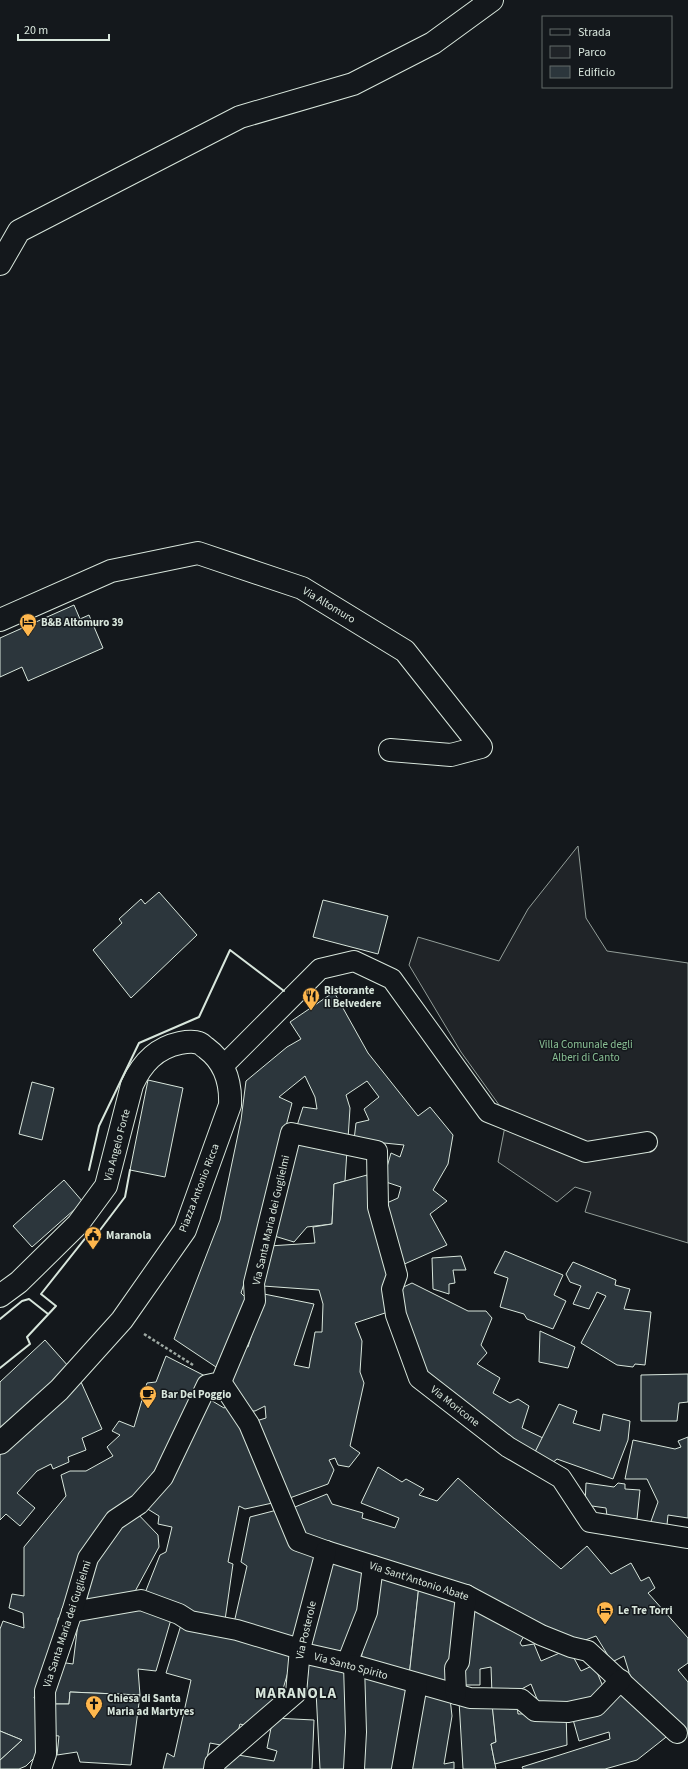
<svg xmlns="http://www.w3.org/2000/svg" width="688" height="1769" font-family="'Source Sans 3',sans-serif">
<rect width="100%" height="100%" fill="#14181c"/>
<polygon fill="#202428" stroke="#939e99" points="578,846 586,918 607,951 688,963 688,1243 585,1212 591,1192 575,1187 557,1202 498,1162 507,1116 461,1052 409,965 418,937 499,961 528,909"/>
<g fill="#2c363c" stroke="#d8e6dc">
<polygon points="74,605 80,619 89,615 103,648 28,681 22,667 0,677 0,638"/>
<polygon points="159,892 197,935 131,998 93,950 122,923 119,919 141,899 145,904"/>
<polygon points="323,900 388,916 378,954 313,937"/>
<polygon points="334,992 368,1053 418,1116 430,1107 453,1135 448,1164 433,1190 447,1201 430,1214 447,1245 400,1266 380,1206 398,1198 401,1187 383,1181 391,1153 400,1157 404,1145 354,1140 356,1123 369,1120 364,1109 379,1097 367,1081 346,1095 350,1108 348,1139 295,1132 303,1107 317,1109 315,1097 305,1076 279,1097 292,1103 250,1265 241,1293 249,1301 216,1367 174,1339 220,1220 241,1120 246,1081 287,1047 301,1039 290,1022"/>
<polygon points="148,1080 183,1088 165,1177 130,1170"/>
<polygon points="32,1082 54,1088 42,1140 19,1134"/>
<polygon points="294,1141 347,1150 345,1181 334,1184 332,1224 307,1227 294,1242 271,1235"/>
<polygon points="367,1175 376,1227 390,1283 391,1311 355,1323 362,1341 360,1372 364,1383 350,1446 360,1453 349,1467 338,1465 335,1458 329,1460 334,1470 328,1484 287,1499 256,1421 266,1418 265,1406 255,1411 245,1411 228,1384 242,1346 248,1347 264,1294 314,1304 294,1365 309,1368 315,1332 322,1332 323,1304 319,1290 263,1286 269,1246 315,1243 313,1227 332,1224 334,1184"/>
<polygon points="64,1180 83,1202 32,1247 13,1226"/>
<polygon points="505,1251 563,1275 554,1295 566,1301 553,1329 527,1319 524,1314 500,1307 508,1278 494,1273"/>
<polygon points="461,1256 466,1270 453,1270 455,1283 449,1284 449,1294 433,1289 432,1258"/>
<polygon points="573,1262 616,1280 615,1285 630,1289 624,1309 651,1312 645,1365 635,1364 633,1367 617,1365 581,1343 606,1296 597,1292 589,1309 573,1304 581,1286 570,1282 566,1274"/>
<polygon points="412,1283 468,1311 486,1311 492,1318 481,1345 487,1353 477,1364 500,1378 493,1393 510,1403 518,1399 529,1406 522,1428 543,1438 535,1452 493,1430 424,1374 395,1291"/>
<polygon points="540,1331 575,1347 568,1368 539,1362"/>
<polygon points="45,1340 69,1367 0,1430 0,1382"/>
<polygon points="166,1356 207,1377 158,1466 136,1495 65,1616 58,1618 58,1633 34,1698 43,1704 36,1756 26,1766 19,1769 0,1769 0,1760 22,1740 0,1731 0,1629 3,1621 24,1628 23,1613 9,1608 12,1594 24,1596 24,1547 66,1496 61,1475 70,1471 86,1471 113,1456 107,1447 120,1435 112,1431 119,1421 134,1427 147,1383 156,1382"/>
<polygon points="688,1374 688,1402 679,1403 677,1421 641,1421 641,1375"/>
<polygon points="81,1382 102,1429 82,1438 86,1450 68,1457 69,1462 53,1469 51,1464 37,1471 17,1493 35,1508 20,1526 6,1514 0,1520 0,1455 40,1412"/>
<polygon points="204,1396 224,1408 230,1405 277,1502 245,1509 239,1506 228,1562 233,1564 225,1620 143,1598 160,1555 166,1552 172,1527 158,1524 159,1516 146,1508 153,1489 164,1491 175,1457"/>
<polygon points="559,1404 577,1411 573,1423 600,1431 603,1414 630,1421 628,1440 613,1479 557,1459 551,1464 535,1452"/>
<polygon points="688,1437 688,1518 668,1515 667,1525 650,1524 658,1502 647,1479 625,1479 633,1440 675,1449 681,1447 678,1441"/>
<polygon points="378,1467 402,1482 406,1479 424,1489 419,1495 437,1501 458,1478 561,1569 587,1546 611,1574 631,1563 641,1581 649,1577 655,1588 648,1593 688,1638 688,1663 678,1670 688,1682 688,1732 685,1735 626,1678 629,1672 624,1656 612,1662 596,1636 572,1645 480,1591 473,1593 304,1537 290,1509 327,1494 332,1504 363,1513 362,1518 395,1528 399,1518 361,1503"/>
<polygon points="586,1483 614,1487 618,1483 625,1484 625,1489 640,1490 637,1519 607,1516 606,1508 585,1505"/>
<polygon points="134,1510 158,1535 159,1547 132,1597 86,1607 91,1565"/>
<polygon points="277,1510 320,1555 297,1640 234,1623 247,1566 241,1562 250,1517"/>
<polygon points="331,1557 366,1567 363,1614 343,1657 308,1648"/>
<polygon points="379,1578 419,1585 409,1677 360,1665 368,1621"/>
<polygon points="419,1585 461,1597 451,1686 409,1677"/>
<polygon points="136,1603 172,1616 156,1671 138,1669 140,1695 70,1692 69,1704 51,1704 59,1662 73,1664 79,1615"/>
<polygon points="469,1608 527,1631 520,1643 522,1646 534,1644 541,1661 569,1649 581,1671 594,1665 604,1689 590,1700 560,1710 541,1709 531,1684 512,1694 492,1694 491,1667 480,1669 480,1685 460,1685"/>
<polygon points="181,1625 294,1652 280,1699 251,1727 240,1724 237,1735 226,1746 210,1743 205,1769 163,1769 167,1753 174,1757 191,1680 166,1673"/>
<polygon points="309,1661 348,1671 349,1769 320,1769 316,1691 306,1692"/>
<polygon points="361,1676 412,1688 395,1769 358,1769"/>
<polygon points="623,1690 670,1734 637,1760 605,1769 523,1769 522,1767 610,1739 609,1732 579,1741 572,1716"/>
<polygon points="70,1692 140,1695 131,1765 80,1762 77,1752 57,1755 59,1736 49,1735 51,1704 69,1704"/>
<polygon points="422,1692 450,1698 452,1716 444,1764 454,1762 454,1769 405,1769"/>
<polygon points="459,1701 492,1701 496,1742 491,1744 496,1769 463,1769"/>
<polygon points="492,1704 517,1705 518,1714 566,1713 567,1745 495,1764 491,1744 496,1742"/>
<polygon points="273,1718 314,1720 312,1769 224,1769 232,1754 274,1761 277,1751 267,1748"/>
<polygon points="0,1731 22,1740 0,1760"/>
</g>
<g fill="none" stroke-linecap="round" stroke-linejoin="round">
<g stroke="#d8e6dc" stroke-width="22">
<g id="pedestrian">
<polyline points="223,1066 320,969 354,961 392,979 488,1112 586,1152 647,1142"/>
<polyline points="221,1382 249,1424 298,1541 326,1551 466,1595 541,1635 571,1647 588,1651 677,1733"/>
<polyline points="72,1612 141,1600 179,1614 190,1621 237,1630 300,1649 307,1654 347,1663 470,1698 521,1699 535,1711 568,1712 596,1706 621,1680"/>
<polyline points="347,1663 367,1612 373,1566"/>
<polyline points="456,1694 455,1668 459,1662 466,1595"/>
<polyline points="41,1769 46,1754 45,1691 72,1612 88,1558 115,1520 139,1504 163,1477 207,1385 221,1382 255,1301 254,1283 291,1133 377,1151 378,1207 397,1275 392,1289 396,1315 419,1378 508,1447 561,1478 590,1522 687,1538"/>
<polyline points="214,1769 215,1763 296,1693 300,1649 326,1551"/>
<polyline points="354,1769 356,1732 354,1665"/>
<polyline points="402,1769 417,1684"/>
</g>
</g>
<g stroke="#d8e6dc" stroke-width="24">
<g id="minor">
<polyline points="0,264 19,231 240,117 353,84 433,43 492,0"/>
<polyline points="0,620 111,571 198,553 302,588 405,651 481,747 451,755 390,750"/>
<path d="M0,1296L19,1282L78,1224L106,1186L132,1085C142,1063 156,1048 180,1043C185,1042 194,1041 199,1043C201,1043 204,1047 206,1048C225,1062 231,1083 230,1105L185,1230L122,1320L59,1390L0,1443"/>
</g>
</g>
<polyline stroke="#9da8a2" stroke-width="2.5" stroke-dasharray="3 2" stroke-linecap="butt" points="144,1334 193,1365"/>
<use href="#pedestrian" stroke="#14181c" stroke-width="20"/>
<use href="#minor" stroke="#14181c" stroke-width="22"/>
<g stroke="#d8e6dc" stroke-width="2">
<polyline points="89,1170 99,1126 139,1043 199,1017 230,950 284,991"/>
<polyline points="0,1319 22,1301 29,1299 48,1314"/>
<polyline points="0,1368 30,1344 27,1337 56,1306 41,1294 91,1231 97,1234 125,1197 130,1170"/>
</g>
</g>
<defs>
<g id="hotel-pin" transform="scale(0.9)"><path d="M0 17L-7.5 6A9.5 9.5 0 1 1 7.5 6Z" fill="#ffb74d" stroke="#14181c"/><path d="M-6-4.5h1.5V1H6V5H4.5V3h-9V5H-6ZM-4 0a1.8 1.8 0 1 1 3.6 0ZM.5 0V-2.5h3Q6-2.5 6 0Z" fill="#111"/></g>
<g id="restaurant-pin" transform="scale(0.9)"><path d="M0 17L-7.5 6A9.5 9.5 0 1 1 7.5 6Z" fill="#ffb74d" stroke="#14181c"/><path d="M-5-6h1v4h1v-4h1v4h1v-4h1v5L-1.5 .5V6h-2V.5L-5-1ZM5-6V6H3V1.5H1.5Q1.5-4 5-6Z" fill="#111"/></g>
<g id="civic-pin" transform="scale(0.9)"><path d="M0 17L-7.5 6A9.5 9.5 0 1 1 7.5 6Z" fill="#ffb74d" stroke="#14181c"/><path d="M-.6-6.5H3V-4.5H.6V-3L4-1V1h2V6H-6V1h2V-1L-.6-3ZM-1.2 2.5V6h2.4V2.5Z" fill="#111"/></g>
<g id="cafe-pin" transform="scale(0.9)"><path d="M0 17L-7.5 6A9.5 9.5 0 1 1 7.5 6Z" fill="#ffb74d" stroke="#14181c"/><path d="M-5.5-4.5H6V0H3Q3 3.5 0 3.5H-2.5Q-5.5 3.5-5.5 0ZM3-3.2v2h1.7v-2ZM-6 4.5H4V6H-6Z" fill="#111"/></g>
<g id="church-pin" transform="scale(0.9)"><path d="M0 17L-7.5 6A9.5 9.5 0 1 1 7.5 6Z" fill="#ffb74d" stroke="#14181c"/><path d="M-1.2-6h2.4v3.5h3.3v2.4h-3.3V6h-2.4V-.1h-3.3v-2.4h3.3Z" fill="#111"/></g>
</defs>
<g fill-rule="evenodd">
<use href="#hotel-pin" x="28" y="622"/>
<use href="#restaurant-pin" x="311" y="996"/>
<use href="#civic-pin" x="93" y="1235"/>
<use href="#cafe-pin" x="148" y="1394"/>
<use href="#hotel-pin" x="605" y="1610"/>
<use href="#church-pin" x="94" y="1704"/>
</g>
<g text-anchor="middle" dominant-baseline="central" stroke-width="3" stroke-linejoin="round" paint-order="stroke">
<g font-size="11" fill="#d8e6dc" stroke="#14181c">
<text transform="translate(329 605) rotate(31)">Via Altomuro</text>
<text transform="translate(117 1145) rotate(-75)">Via Angelo Forte</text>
<text transform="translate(199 1188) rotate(-69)">Piazza Antonio Ricca</text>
<text transform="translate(271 1220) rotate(-77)">Via Santa Maria dei Guglielmi</text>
<text transform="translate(455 1406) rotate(38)">Via Moricone</text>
<text transform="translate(419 1581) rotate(18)">Via Sant'Antonio Abate</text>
<text transform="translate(67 1624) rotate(-72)">Via Santa Maria dei Guglielmi</text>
<text transform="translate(306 1630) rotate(-77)">Via Posterole</text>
<text transform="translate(351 1666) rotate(15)">Via Santo Spirito</text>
</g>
<g font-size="11" font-weight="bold" fill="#d8e6dc" stroke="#14181c" text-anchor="start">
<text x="41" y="622">B&amp;B Altomuro 39</text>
<text x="324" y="990">Ristorante<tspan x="324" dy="13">Il Belvedere</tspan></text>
<text x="106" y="1235">Maranola</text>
<text x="161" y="1394">Bar Del Poggio</text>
<text x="618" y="1610">Le Tre Torri</text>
<text x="107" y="1698">Chiesa di Santa<tspan x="107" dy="13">Maria ad Martyres</tspan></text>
</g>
<g font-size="11" fill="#8ac095" stroke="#14181c">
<text x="586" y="1044">Villa Comunale degli<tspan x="586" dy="13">Alberi di Canto</tspan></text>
</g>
<g font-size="15" font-weight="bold" letter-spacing="1" fill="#d8e6dc" stroke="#14181c">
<text x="296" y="1693">MARANOLA</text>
</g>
</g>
<rect x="542" y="16" width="130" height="72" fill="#14181c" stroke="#626a69"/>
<rect x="550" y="29" width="20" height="6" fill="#14181c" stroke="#626a69"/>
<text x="578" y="36" font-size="12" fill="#d8e6dc">Strada</text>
<rect x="550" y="46" width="20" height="12" fill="#202428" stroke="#626a69"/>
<text x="578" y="56" font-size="12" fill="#d8e6dc">Parco</text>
<rect x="550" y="66" width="20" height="12" fill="#2c363c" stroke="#626a69"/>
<text x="578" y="76" font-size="12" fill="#d8e6dc">Edificio</text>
<path d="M18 34v6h91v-6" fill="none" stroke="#d8e6dc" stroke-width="2"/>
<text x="24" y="34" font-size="12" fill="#d8e6dc" stroke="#14181c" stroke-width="3" paint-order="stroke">20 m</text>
</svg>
